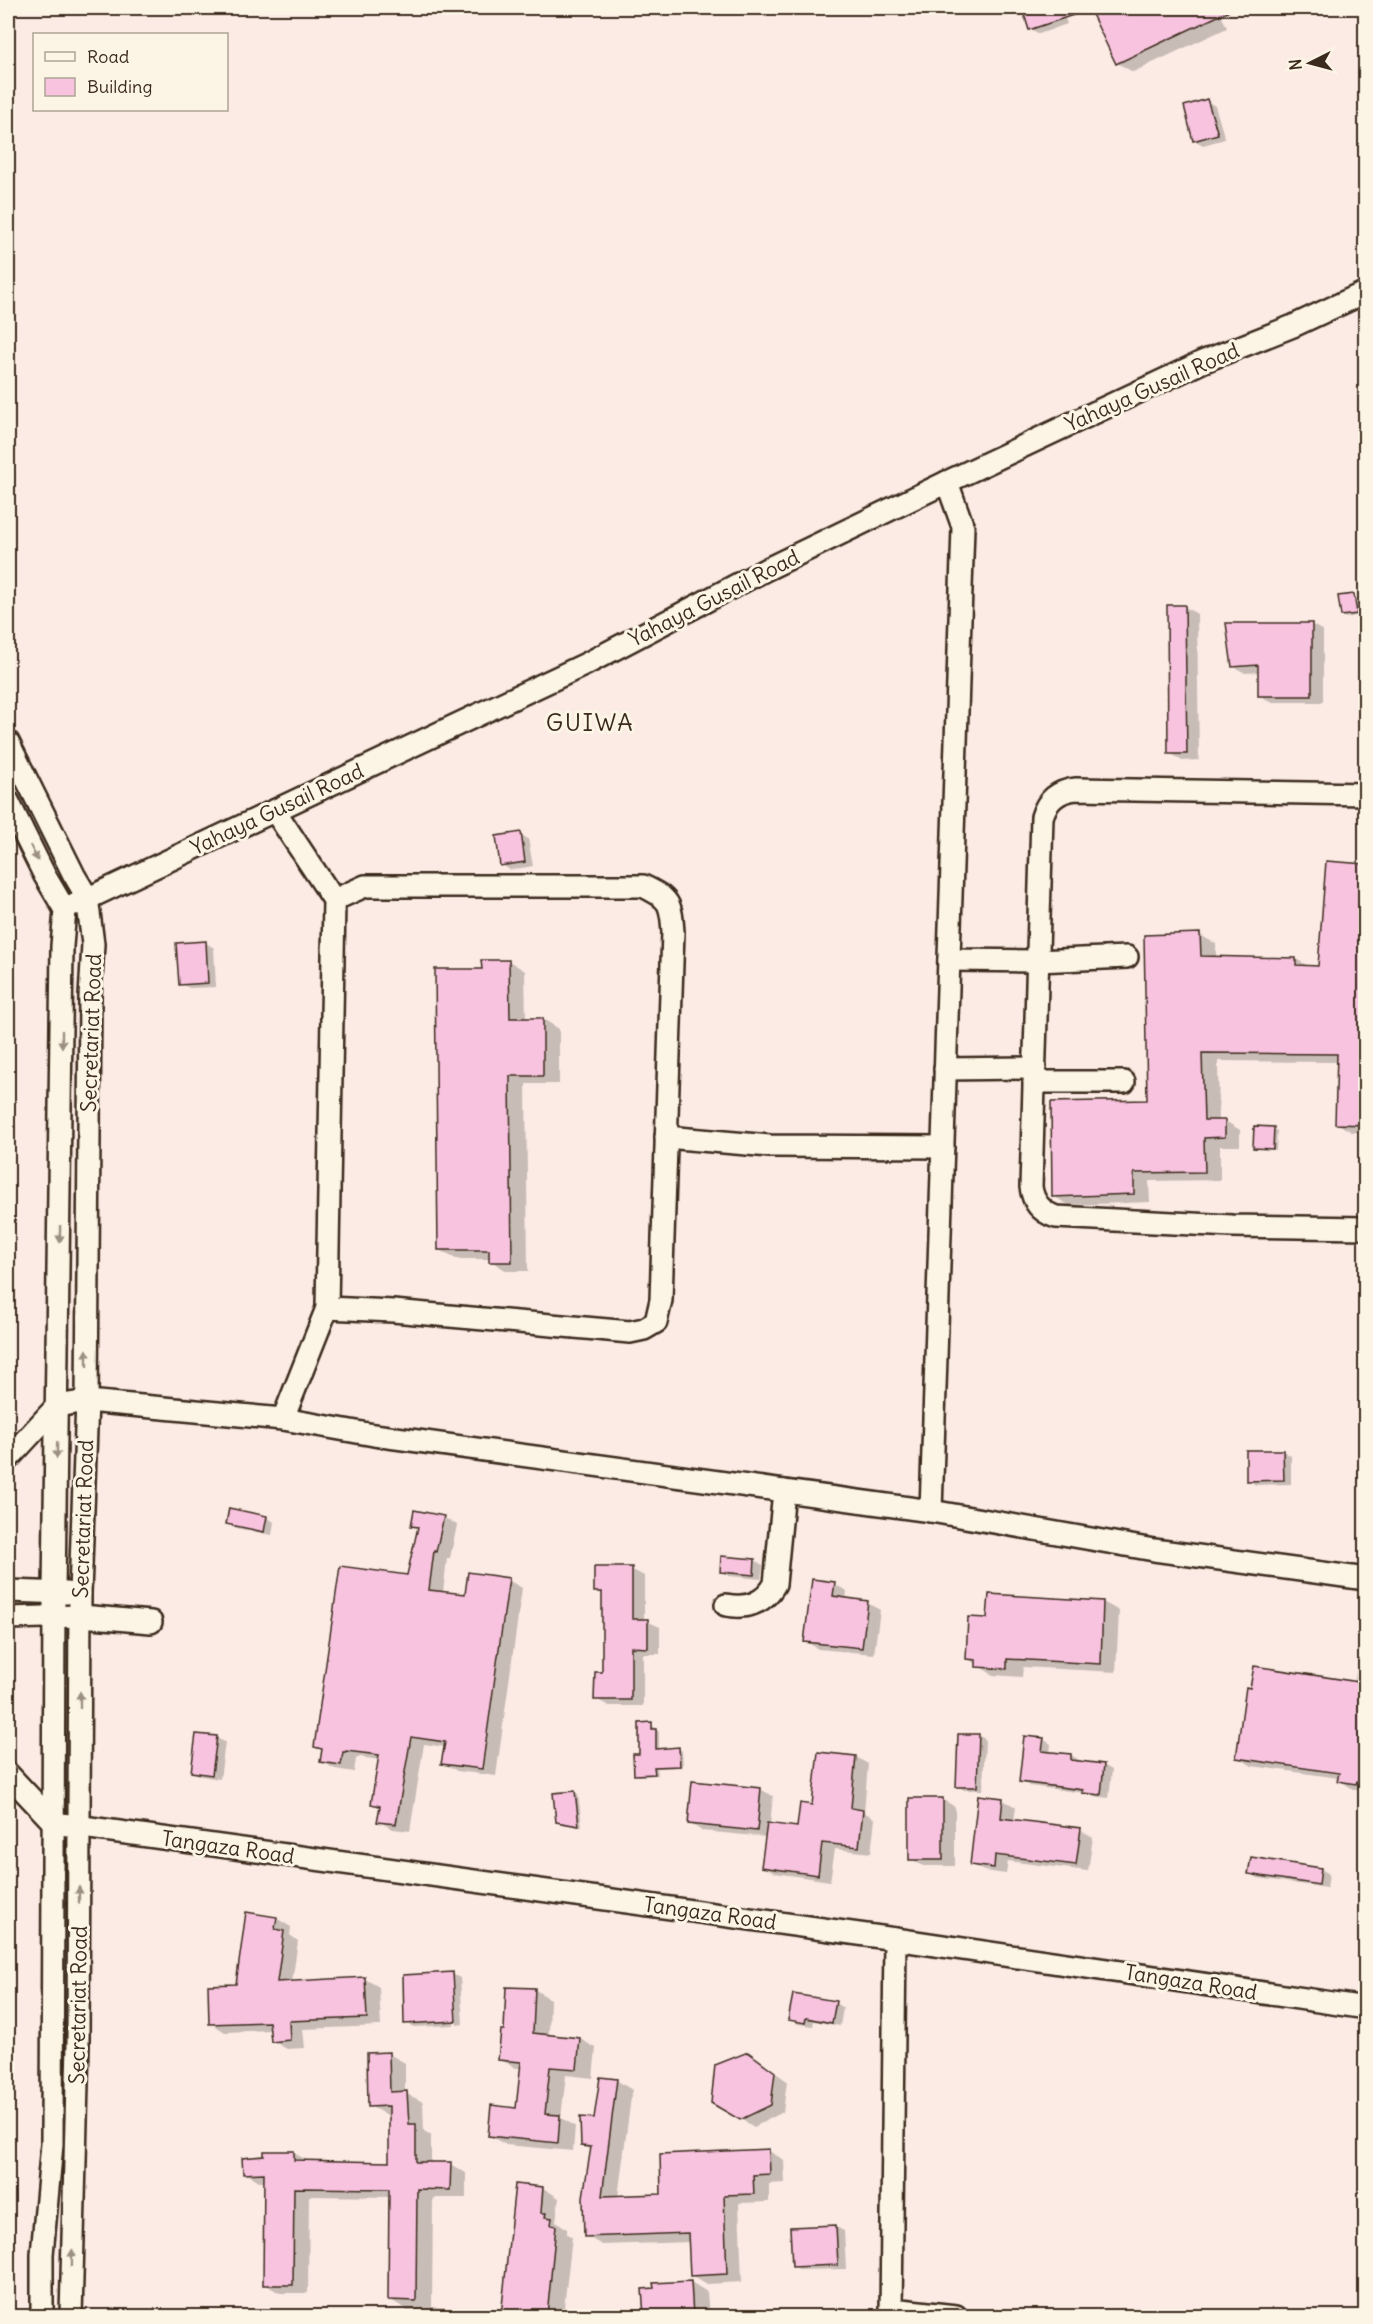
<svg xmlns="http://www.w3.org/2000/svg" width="1373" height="2324" font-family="Delius,sans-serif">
<rect width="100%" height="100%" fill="#fbebe4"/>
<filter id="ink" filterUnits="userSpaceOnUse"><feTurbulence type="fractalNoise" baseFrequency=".0167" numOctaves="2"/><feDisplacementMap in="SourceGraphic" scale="12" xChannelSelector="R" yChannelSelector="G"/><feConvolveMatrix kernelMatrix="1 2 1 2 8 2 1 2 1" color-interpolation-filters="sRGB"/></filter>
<g filter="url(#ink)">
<g fill="#0003">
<polygon points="1023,8 1061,8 1067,24 1039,34 1031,29"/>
<polygon points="1091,8 1218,8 1227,28 1133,72 1117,63"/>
<polygon points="1207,101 1215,106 1225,139 1203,145 1194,140"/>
<polygon points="1354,596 1357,598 1360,615 1346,618 1342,616"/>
<polygon points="1185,607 1197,614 1199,760 1182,761 1170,753"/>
<polygon points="1311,624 1323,631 1323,702 1271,702 1259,695 1259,672 1245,673 1233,666"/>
<polygon points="520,834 528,839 533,866 510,870 502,865"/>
<polygon points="1328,862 1366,865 1366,1133 1352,1132 1336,1123 1338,1062 1218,1061 1219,1121 1225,1121 1240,1130 1240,1146 1220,1146 1220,1180 1149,1181 1150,1202 1069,1205 1053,1196 1148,1101 1200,935 1216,944 1216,958 1296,959 1310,967 1319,967"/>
<polygon points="206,943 214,948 216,987 189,988 181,984"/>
<polygon points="509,961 525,971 526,1019 543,1019 559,1029 559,1084 526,1084 528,1271 507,1271 491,1261 491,1259 456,1259 439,1250"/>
<polygon points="1274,1129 1277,1131 1276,1150 1254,1147"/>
<polygon points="1283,1451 1291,1456 1291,1484 1256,1485 1248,1480"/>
<polygon points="266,1517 274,1522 272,1535 236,1528 228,1523"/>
<polygon points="443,1517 457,1525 450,1558 447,1558 443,1593 466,1596 508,1580 522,1588 496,1776 457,1771 443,1763 445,1747 424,1744 410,1831 393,1829 379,1821 381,1808 372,1804 379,1760 360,1757 356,1759 354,1772 335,1769 321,1761 323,1751 316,1747 409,1576 419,1528 413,1525"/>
<polygon points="754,1560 763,1565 761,1579 729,1576 721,1571"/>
<polygon points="631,1569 644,1576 644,1620 660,1627 660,1654 643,1654 643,1706 609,1706 596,1699 603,1674 604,1595 596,1591"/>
<polygon points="834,1584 847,1591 846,1600 867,1603 880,1610 874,1654 818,1649 805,1641"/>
<polygon points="1103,1602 1119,1611 1116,1672 1023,1667 1022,1677 993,1675 967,1658 989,1620"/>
<polygon points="1357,1669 1366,1670 1366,1791 1353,1789 1339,1780 1339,1778 1252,1766 1238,1757 1354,1683"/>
<polygon points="651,1724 659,1732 659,1750 679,1749 682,1751 683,1767 657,1768 658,1775 639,1776 636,1774 640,1755"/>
<polygon points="979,1736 985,1739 983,1790 964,1790 958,1786"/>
<polygon points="216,1738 225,1742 220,1779 201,1776 193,1772"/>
<polygon points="1043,1739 1051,1744 1050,1753 1071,1755 1079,1760 1079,1762 1103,1765 1112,1770 1109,1798 1092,1796 1085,1793 1029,1786 1021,1781"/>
<polygon points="819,1753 856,1757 868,1764 864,1812 875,1819 871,1853 835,1849 830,1881 775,1873 762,1866 766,1837 702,1831 689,1823 760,1789 773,1796 770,1825 799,1829 814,1806"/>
<polygon points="575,1792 578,1794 582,1826 562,1823"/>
<polygon points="979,1796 1003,1800 1016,1807 1014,1821 1080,1830 1093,1837 1088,1871 1008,1861 1006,1874 984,1871 972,1864"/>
<polygon points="942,1799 955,1807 955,1866 923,1866 911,1859"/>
<polygon points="1321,1869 1329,1874 1327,1888 1258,1878 1250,1873"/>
<polygon points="276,1918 291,1927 290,1935 298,1941 292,1983 365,1979 379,1987 381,2026 303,2029 305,2048 287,2049 272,2041 272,2030 225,2032 211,2023 237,1985"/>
<polygon points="452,1974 460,1978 463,2024 457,2025 454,1976 451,1976 454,2025 414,2027 406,2023"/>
<polygon points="534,1989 550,1999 549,2036 580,2039 596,2048 593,2078 566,2075 561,2118 575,2126 573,2151 506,2145 490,2136 517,2109 521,2068 515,2068 500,2059 506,2032"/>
<polygon points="835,2003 843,2008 840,2026 814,2021 813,2026 798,2024 790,2019"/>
<polygon points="748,2053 787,2081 783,2112 754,2127 713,2102"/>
<polygon points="389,2054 405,2063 405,2093 423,2102 424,2131 431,2135 431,2164 450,2164 466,2173 466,2198 433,2198 432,2307 449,2308 464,2316 406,2316 406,2309 389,2299 390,2197 309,2196 308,2293 280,2293 264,2284 265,2182 261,2182 245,2173 294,2153 310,2162 391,2163 391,2115 386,2115 370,2106"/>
<polygon points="616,2080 632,2090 618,2197 663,2195 769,2151 784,2160 785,2183 769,2184 769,2202 739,2203 742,2282 707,2284 691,2275 690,2242 602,2245 586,2236 592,2150 582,2145"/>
<polygon points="517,2185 543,2188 559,2198 556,2221 567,2229 567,2234 572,2237 563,2316 645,2311 691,2282 707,2292 709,2316 503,2316"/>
<polygon points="836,2227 844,2231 846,2269 801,2270 793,2266"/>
</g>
<g fill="#f8c3df" stroke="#3b2a1e" stroke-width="1.5">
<polygon points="1022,8 1087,8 1088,10 1029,30"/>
<polygon points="1089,8 1235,8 1116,64"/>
<polygon points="1207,99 1218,134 1193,141 1184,106"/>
<polygon points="1354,594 1357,614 1341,616 1338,596"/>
<polygon points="1167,605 1185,605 1187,754 1168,754"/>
<polygon points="1226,623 1312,623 1312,696 1258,696 1258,665 1232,667"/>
<polygon points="521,832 525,862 500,866 496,836"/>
<polygon points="1326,861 1365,864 1365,1125 1335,1124 1337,1054 1202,1053 1204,1120 1225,1120 1225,1137 1204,1138 1205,1172 1134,1173 1134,1194 1052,1197 1051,1102 1147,1100 1144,935 1200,933 1201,956 1296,958 1296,965 1318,966"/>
<polygon points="206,941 208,983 179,985 176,943"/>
<polygon points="481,960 509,960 510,1018 543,1018 543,1076 510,1076 512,1262 489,1262 489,1250 438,1250 435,969 482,969"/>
<polygon points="1254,1126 1274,1127 1273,1149 1253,1148"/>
<polygon points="1246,1450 1283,1450 1284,1480 1246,1481"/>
<polygon points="229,1508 267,1516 264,1532 226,1524"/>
<polygon points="414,1510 444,1516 436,1552 434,1551 429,1590 465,1594 468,1572 509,1578 482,1769 441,1764 445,1742 411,1737 396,1824 377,1822 380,1806 371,1804 379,1755 346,1751 346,1752 343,1752 341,1765 320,1762 322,1749 314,1747 340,1566 407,1575 418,1527 411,1526"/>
<polygon points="721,1556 755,1559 754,1575 720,1572"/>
<polygon points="594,1567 632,1567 632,1619 648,1619 648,1648 631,1647 631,1700 594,1700 595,1672 602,1672 602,1592 594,1592"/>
<polygon points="812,1579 835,1582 833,1596 868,1601 862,1648 804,1642"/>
<polygon points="989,1594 1103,1601 1101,1664 1007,1659 1007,1669 976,1667 976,1660 966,1659 968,1617 987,1618"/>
<polygon points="1254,1666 1365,1683 1365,1782 1357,1781 1356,1784 1337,1781 1339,1773 1236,1758 1246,1687 1250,1688"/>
<polygon points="652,1722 652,1729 656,1729 656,1749 679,1747 680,1766 654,1767 655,1774 634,1775 633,1754 639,1754 639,1723"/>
<polygon points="196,1734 217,1736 212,1775 191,1772"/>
<polygon points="958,1734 979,1734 977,1787 956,1787"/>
<polygon points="1024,1736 1044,1738 1042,1751 1071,1754 1071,1760 1104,1764 1101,1795 1082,1793 1083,1790 1019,1782"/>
<polygon points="818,1752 856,1756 851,1808 863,1810 859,1847 822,1843 818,1875 761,1867 767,1823 797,1827 800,1803 812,1805"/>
<polygon points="692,1781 761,1788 757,1831 688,1824"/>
<polygon points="575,1791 579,1826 556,1822 553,1793"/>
<polygon points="978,1795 1003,1798 1001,1818 1081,1828 1076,1865 995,1855 994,1868 970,1865"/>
<rect x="909" y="1798" width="34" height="62"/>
<polygon points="1251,1857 1321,1868 1319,1885 1248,1874"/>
<polygon points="246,1912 277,1917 275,1929 284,1931 277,1982 365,1977 367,2018 289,2021 290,2040 271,2042 269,2022 209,2024 208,1985 236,1984"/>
<polygon points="453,1972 456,2021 404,2024 403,1975"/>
<polygon points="506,1987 535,1988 533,2033 580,2038 577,2069 550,2067 545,2114 560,2115 558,2143 488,2136 491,2105 516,2108 521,2062 498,2060 501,2030 504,2030"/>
<polygon points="793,1994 836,2001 832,2023 806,2018 805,2023 788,2020"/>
<polygon points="389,2052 390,2092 407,2091 409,2124 416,2124 416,2162 451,2162 450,2190 417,2189 416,2301 388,2300 389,2189 294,2188 293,2285 263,2285 264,2173 243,2174 242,2158 264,2156 264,2151 294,2151 294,2160 389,2162 389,2106 368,2107 367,2053"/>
<polygon points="748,2052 775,2072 771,2105 740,2120 711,2103 715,2065"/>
<polygon points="600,2077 617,2079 602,2196 661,2194 660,2154 769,2149 770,2174 753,2175 754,2194 724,2195 727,2274 690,2276 688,2233 584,2237 583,2197 591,2147 581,2146 580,2117 594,2118"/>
<polygon points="515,2184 543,2187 541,2213 546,2213 545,2217 552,2218 551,2225 556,2226 547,2316 501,2316"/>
<polygon points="836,2225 838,2265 792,2267 790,2227"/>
<polygon points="691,2281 693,2316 644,2316 642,2289 654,2288 653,2283"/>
</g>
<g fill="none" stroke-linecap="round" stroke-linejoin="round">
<g stroke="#3b2a1e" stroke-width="26">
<g id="minor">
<polyline points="8,742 74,875 87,897 93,944 90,997 87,1401 80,1593 78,2044 71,2316"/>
<path d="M1366,794L1076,789C1058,791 1047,800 1042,817L1031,1187C1033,1202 1041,1212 1056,1217L1232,1226L1366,1228"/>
<polyline points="8,801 45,876 65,910 62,946 54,1593 52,2144 42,2254 42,2316"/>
<polyline points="275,811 334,900 327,1308 283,1419"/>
<polyline points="76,904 586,664 765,570 947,482 1202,362 1293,326 1366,292"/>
<polyline points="949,960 1037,961 1127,957"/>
<polyline points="945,1069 1035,1068"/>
<polyline points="1034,1082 1124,1082"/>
<polyline points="666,1137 770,1146 943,1147"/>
<path d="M327,1308L393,1311L630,1332L644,1329L656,1322L661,1300L673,932C671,903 670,899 643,886H365L334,900"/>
<polyline points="8,1459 57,1406 87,1401 283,1419 374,1435 931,1511 1154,1550 1366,1579"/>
<polyline points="931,1511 963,527 947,482"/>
<polyline points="8,1591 67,1593"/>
<path d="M726,1605C748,1609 764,1603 775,1584L784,1491"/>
<polyline points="8,1618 81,1616 151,1622"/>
<polyline points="8,1774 54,1823 895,1939 1366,2008"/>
<polyline points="892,2309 956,2316"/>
<polyline points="891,2316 895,1939"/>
</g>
</g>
<use href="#minor" stroke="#fcf5e5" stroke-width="21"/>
</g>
<defs><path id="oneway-solid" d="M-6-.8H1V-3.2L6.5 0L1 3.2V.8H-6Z" transform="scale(1.5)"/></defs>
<g fill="#9c9082">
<use href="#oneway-solid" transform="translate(34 853) rotate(64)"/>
<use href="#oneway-solid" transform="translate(62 1039) rotate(90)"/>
<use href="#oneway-solid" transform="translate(60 1234) rotate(91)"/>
<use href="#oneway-solid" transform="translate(87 1358) rotate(-90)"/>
<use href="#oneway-solid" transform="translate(57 1450) rotate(91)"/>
<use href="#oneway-solid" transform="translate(80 1700) rotate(-90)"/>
<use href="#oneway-solid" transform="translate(79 1895) rotate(-90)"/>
<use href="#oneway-solid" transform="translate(72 2258) rotate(-89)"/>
</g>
</g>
<g text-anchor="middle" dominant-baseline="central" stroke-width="6" stroke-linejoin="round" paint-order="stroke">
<g font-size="21" fill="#3b2a1e" stroke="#fcf5e5">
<text transform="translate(1152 387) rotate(-24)">Yahaya Gusail Road</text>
<text transform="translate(714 598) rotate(-27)">Yahaya Gusail Road</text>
<text transform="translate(277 809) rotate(-25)">Yahaya Gusail Road</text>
<text transform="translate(91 1033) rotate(-88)">Secretariat Road</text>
<text transform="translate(83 1519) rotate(-88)">Secretariat Road</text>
<text transform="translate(228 1847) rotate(8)">Tangaza Road</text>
<text transform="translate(710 1913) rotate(8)">Tangaza Road</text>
<text transform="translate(1191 1982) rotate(9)">Tangaza Road</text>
<text transform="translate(78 2005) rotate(-89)">Secretariat Road</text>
</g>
<g font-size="24" letter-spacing="1.5" fill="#3b2a1e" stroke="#fcf5e5">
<text x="590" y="722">GUIWA</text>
</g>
</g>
<rect width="1373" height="2324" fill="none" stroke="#fcf5e5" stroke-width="30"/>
<rect x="15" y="15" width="1343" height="2294" fill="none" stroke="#3b2a1e" stroke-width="2" filter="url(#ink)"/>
<rect x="33" y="33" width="195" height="78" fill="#fcf5e5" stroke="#afa495" stroke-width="1.5"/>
<rect x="45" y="52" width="30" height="9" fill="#fcf5e5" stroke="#afa495" stroke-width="1.5"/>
<text x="87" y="63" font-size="18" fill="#3b2a1e">Road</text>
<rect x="45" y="78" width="30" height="18" fill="#f8c3df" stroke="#afa495" stroke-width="1.5"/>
<text x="87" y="93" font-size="18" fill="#3b2a1e">Building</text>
<g transform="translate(1310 63) rotate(264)" stroke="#fcf5e5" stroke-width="4.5" paint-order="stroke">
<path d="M0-4.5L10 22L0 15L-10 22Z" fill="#3b2a1e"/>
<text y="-9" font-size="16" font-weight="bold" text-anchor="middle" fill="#3b2a1e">N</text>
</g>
</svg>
